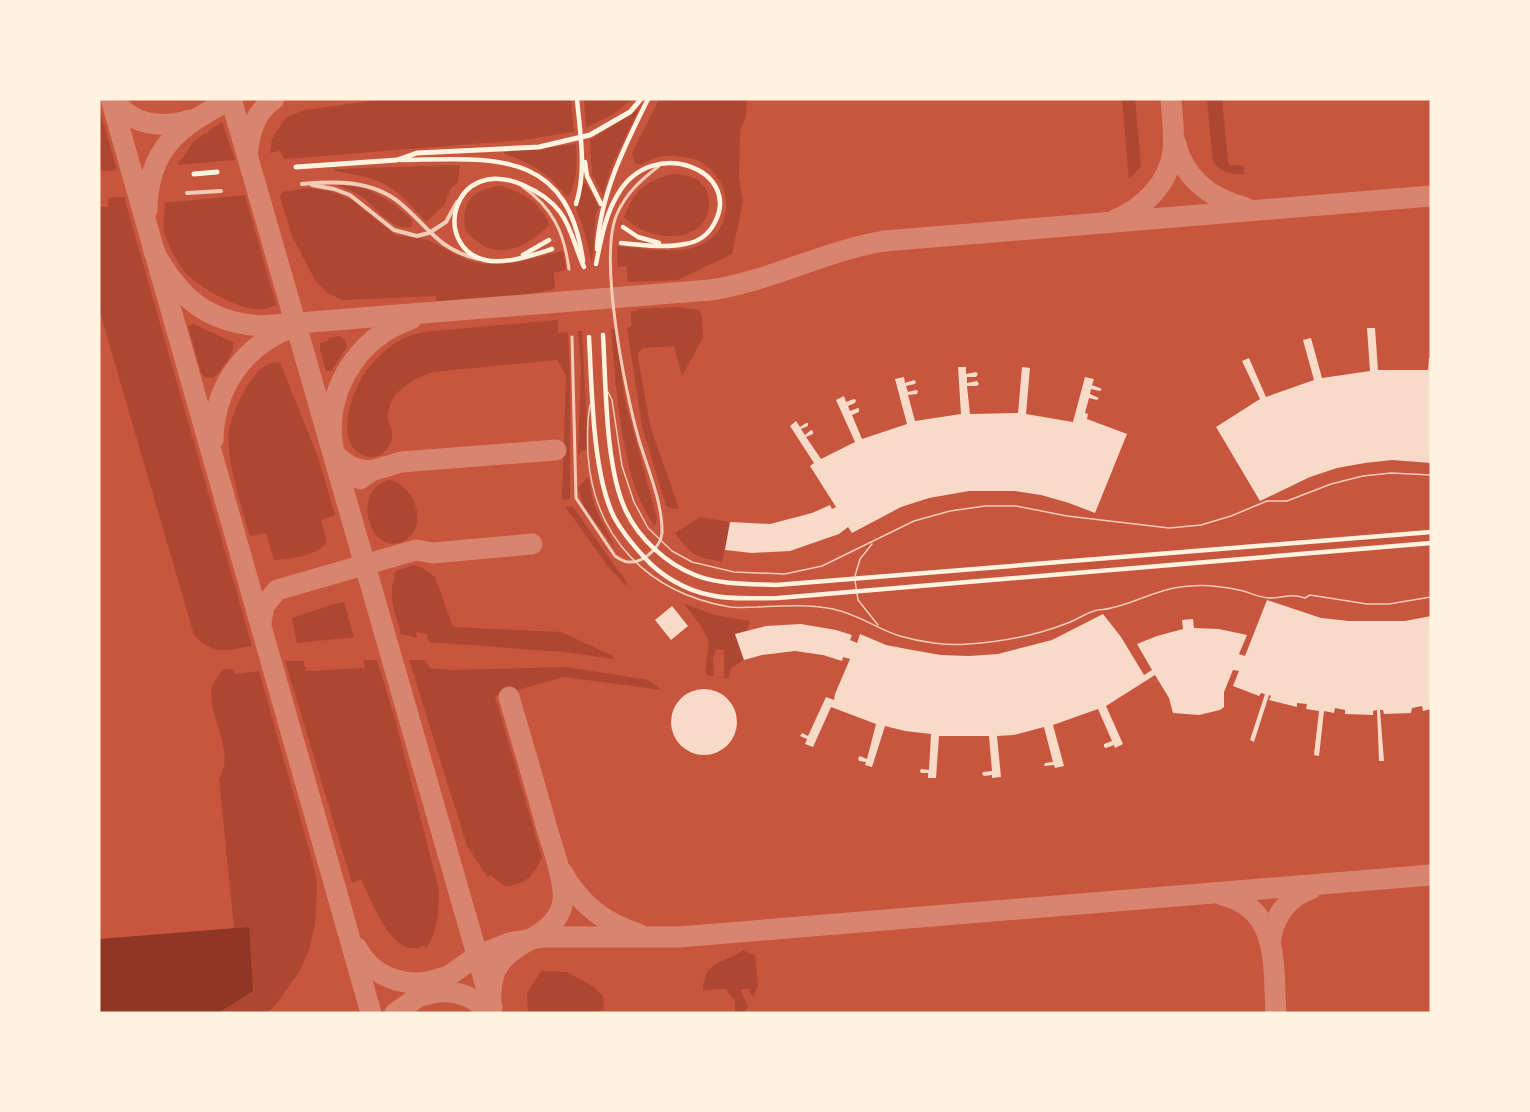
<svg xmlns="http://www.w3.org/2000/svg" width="1530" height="1112" font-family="'Fira Sans',sans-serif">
<rect width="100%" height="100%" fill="#c8553d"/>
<g fill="#ae4732">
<polygon points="386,99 571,99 574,132 523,140 284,159 280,151 270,153 272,139 286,117 305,110"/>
<polygon points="584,99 632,99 615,113 586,128"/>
<path d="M659,99H751L747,100L746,116L741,127L740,137L739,178L743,202L732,254L678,280L628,282L626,266L617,267V246C640,248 664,253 687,249C734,242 740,183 699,161C694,158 686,158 681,157C666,154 654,157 641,165L635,163L632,153Z"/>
<polygon points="1122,99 1135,99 1141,166 1129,179"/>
<path d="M1207,99H1222L1228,162L1230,165L1244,166V174C1230,174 1220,173 1213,161Z"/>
<polygon points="639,109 612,165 603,195 592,174 590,140"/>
<polygon points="101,114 117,170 99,171 99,115"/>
<polygon points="222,122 235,160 178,165 194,141"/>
<path d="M576,144C577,162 578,181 568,197C549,174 533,164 505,154L504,152Z"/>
<path d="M460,165L458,182L451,188L444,205L426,222C393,184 385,179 335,171L334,169Z"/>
<path d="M673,174C683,175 692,175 700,182C713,193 712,217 698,228C676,244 642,235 624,217C635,190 645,181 673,174Z"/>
<polygon points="586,183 599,207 596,214 592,263 584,230 576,208 583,184"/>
<path d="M337,185C369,185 387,198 409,217L412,221V227C391,232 376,205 359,195C353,191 345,188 337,185Z"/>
<path d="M500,186C527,194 536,200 550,224C524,251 490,264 465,229C461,201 474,189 500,186Z"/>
<polygon points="309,188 330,191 352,200 395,235 428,240 467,260 484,264 519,262 563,251 566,270 554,273 555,289 445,310 436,300 436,296 343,300 327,293 315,280 292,236 280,197 282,192"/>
<path d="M245,195L276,305C272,306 267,309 263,309C239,311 201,289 185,272C176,262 168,244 164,231C162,222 165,211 165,203Z"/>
<path d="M124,197L252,646C227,650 213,656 194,635L99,309V207H108V198Z"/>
<polygon points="677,307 699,310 702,316 703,338 682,376 674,346 643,348 637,354 651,429 679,508 672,509 666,506 642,426 627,328 631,326 631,311 637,311 637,309"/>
<path d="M558,320V333L568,332L570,375V497L568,500L562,499L566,376L557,360L433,372C418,377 400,386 392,400C390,404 387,414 388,418C388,422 391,427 392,431C394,442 385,457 372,457C368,458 363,455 359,453C335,439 353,389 366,371C376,358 390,345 404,338C424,330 446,330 467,328C498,325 528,323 558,320Z"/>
<path d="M193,324L233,342C235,355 222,367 215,377L205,378L201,372L188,326Z"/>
<path d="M611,329H615L625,400L657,518L655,526C621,483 616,385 611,329Z"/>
<polygon points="578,331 582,331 588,447 578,455 581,367"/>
<polygon points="339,336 345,340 347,347 331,371 326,371 320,350 320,343 328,341 328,338"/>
<path d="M274,362L280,363L283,370L318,457L335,515L321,520L327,542C315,557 292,558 274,560L266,533L250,536C242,511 225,454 229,430C232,416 239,399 247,387C254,375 261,366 274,362Z"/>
<polygon points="588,477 595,508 617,551 584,507 578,488"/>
<path d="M389,480C408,483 422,508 416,527C414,533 408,538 404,541C372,558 348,491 389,480Z"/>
<polygon points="570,506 573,507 628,584 625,585 607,565 566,508"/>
<path d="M700,517L730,522L722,562C696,556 694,558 677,536L675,533Z"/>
<path d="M414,565L424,569L435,577L453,627L561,632L613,656L614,659L563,652L429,642L427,634L416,632L417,638L401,634C396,615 387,595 395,576L393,574L396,571Z"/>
<polygon points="344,602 354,637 297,643 292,618 334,604"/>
<polygon points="683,603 714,615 749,621 748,630 735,634 744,660 731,668 729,678 724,678 724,650 716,649 713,659 714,676 709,676 705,672 709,642 702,627"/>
<path d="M363,660H377L395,719L439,890C439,911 438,930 426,949L424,945C393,963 371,899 361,879L352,883L285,661H303L306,671L365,668Z"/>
<path d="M409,660H425L430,668L452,670L567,667L648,680L662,690L564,677L495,696L542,858C531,877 528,884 505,886L490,875L488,878L467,846Z"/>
<path d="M233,669L235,674L259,671L314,867L317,885L315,924L309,950L299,972L274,1007L266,1013H217L249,927L234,928L219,779C237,749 206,717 212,686C214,681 219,675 222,670Z"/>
<path d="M743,950L755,956L758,985L754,997L750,993V989H740L748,1007L743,1013H735V1001L726,989L703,990C704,959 725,964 743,950Z"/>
<polygon points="541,971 567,972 594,987 603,997 604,1009 593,1013 528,1013 527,993"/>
</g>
<polygon fill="#8f3625" points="249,927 253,991 218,1013 99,1013 99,939"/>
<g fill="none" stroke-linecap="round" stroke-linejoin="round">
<g stroke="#d8846e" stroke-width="21">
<polyline points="111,99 371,1013"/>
<path d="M113,99C131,125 161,129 190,120"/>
<polyline points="231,99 492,1007"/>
<path d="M1175,141C1183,178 1211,199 1246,208"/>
<path d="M248,150C250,129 256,112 274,99"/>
<path d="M147,210C148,147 179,127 231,99"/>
<path d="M1115,220C1144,208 1169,183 1173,151C1175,134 1172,116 1171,99"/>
<path d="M154,252C180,298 206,322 261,326L710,290C771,281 824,251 884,241L1431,196"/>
<path d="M213,440C214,389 242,347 290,328"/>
<path d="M371,471C355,470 345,465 334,453C321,396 356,337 411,319"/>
<polyline points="360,479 371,471 401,462 556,450"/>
<polyline points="261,623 264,606 277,590 416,550 433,553 532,544"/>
<path d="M562,872C579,903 605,924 639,934"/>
<path d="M1222,895C1280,908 1273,966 1276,1013"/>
<path d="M1270,942C1274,918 1286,897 1311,889"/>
<path d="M357,948C373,979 410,990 441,978"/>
<path d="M425,995C448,987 474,994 489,1013"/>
<path d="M491,997C489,939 547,947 561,909C563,903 564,896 563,891C561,869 553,849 547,829C535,785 522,741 509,697"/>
<polyline points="395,1013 477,956 509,943 544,937 679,937 1431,875"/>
</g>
</g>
<g fill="#f7dbc8">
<polygon points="1367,328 1375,328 1378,370 1428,370 1429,358 1431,358 1431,463 1392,460 1365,463 1337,468 1310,477 1260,501 1216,427 1260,399 1242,361 1249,358 1266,397 1314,380 1303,340 1311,338 1322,378 1370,371"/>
<polygon points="958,367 966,367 966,374 976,372 978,374 976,377 967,377 967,383 977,381 979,384 977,386 967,386 970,414 1018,413 1022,367 1030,368 1026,414 1073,422 1085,377 1094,379 1092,385 1102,389 1100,391 1091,389 1090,394 1099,398 1097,400 1089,398 1085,413 1088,414 1087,419 1127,434 1095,513 1069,503 1041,495 1014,491 969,491 929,498 901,507 852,533 848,527 839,534 790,551 752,553 725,550 730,522 770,524 812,513 830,505 832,509 836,507 810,466 814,463 790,426 796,421 800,427 806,423 808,423 808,426 801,429 805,435 811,430 813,431 813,434 806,437 821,459 855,442 836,400 844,396 846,402 854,399 856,400 855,403 848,406 850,411 858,408 859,409 859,412 852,415 862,439 907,424 895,379 904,377 905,383 914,380 916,382 915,384 906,386 908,392 916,390 918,391 917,394 908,395 915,421 961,414"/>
<polygon points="1267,600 1321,618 1349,621 1405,621 1431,616 1431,709 1423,711 1422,706 1412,708 1411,713 1384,714 1383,710 1380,710 1384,761 1379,761 1377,710 1373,711 1373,715 1345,714 1345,710 1335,708 1334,713 1324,711 1319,756 1314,755 1319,711 1306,709 1307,704 1297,703 1297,707 1269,700 1271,696 1269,695 1254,742 1250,740 1265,694 1261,693 1259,696 1233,686 1239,671 1233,670 1224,692 1224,707 1220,710 1199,715 1173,713 1169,698 1155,675 1106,706 1123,744 1115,748 1114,745 1106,748 1104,747 1104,744 1112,741 1098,709 1053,725 1064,766 1055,768 1054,765 1044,766 1045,763 1053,762 1044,727 1014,735 997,736 1001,777 992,778 992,775 984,776 982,774 983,772 992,771 989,736 939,736 936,778 928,778 928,773 921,773 920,771 921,769 929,770 931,734 905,731 885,726 872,767 865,765 866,762 859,761 858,758 860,756 867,759 876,724 831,707 813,747 805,744 807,739 800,736 802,733 808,736 826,697 834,700 835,694 850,659 843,657 842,661 823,655 795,651 762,655 744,660 735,634 766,626 801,624 836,630 852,635 850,640 857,643 860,634 886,645 912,650 941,655 969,656 998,654 1052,640 1103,614 1121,637 1144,675 1152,670 1137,644 1157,636 1183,629 1182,620 1193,619 1194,628 1219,629 1247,635 1239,654 1245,656"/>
<polygon points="672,606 688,626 671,640 655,620"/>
<circle cx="704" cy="722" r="33"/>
</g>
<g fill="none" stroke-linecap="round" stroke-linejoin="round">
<g stroke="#f1ccb7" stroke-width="1.5">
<polyline points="608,392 612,400 622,466 634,502 648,528 672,551 692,562 734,572 785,574 822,566 914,521 950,511 985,506 1016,506 1067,516 1169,528 1201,525 1231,516 1267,501 1287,501 1331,484 1363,476 1391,473 1431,475"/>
<path d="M590,405C587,422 587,438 588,455C594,538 648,593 730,607C738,608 748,607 757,607C782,606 808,604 833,609C858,614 877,629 900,636C920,642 947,646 968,644C1000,642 1034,636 1065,624C1075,621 1084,614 1094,611C1099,609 1106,610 1111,608C1135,603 1156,590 1180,587C1198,584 1221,586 1239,590C1249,592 1260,598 1270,598C1284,598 1290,593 1305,598L1310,595L1367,604H1389L1431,597"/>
<polyline points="855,576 860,559 872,544"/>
<polyline points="855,581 858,600 878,625"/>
</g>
<g stroke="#f1ccb7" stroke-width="3">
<path d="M522,186C553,208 564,232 569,269"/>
<path d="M572,337L576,498L615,556C620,559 625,563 631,562C645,562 661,546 662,533C663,504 647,467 639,440C625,392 598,257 617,214C626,193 642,179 659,166"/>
</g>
<g stroke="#f1ccb7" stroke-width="4">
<path d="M302,184C336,181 372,180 400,203C429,227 438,250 479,259"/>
<polyline points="312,185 334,189 350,195 394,230 417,236 429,233 446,222 457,202"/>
<polyline points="187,193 221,191"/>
</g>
<g stroke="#fff3e0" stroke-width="4.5">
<path d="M401,160C492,159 567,147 583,261"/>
<polyline points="585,162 587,176 601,204"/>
<path d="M576,204C587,170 580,134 577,99"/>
<polyline points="623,227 638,237 659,243"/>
<path d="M552,249C533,255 505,265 485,260C431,247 452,154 523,185C537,191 550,199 560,212C572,228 575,248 584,267"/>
<path d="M597,249C600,195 624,147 648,99"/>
<polyline points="523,255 549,240"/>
<path d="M596,264C601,240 605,215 618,194C653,134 744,171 714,224C708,235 698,242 685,244C665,248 642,245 621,243"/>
<path d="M603,335C606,384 605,468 626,511C639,539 667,564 695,575C720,585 750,584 776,585L1431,532"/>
<path d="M589,337C592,388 592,472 614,517C622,532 633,545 644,557C661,576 685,590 710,595C732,600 756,598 778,598L1431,543"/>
</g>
<g stroke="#fff3e0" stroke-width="5">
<polyline points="296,167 397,160 417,153 539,147 590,135 630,112 641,99"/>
<polyline points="194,174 217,172"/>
</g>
</g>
<rect width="1530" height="1112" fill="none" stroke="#fff3e0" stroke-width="201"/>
</svg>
